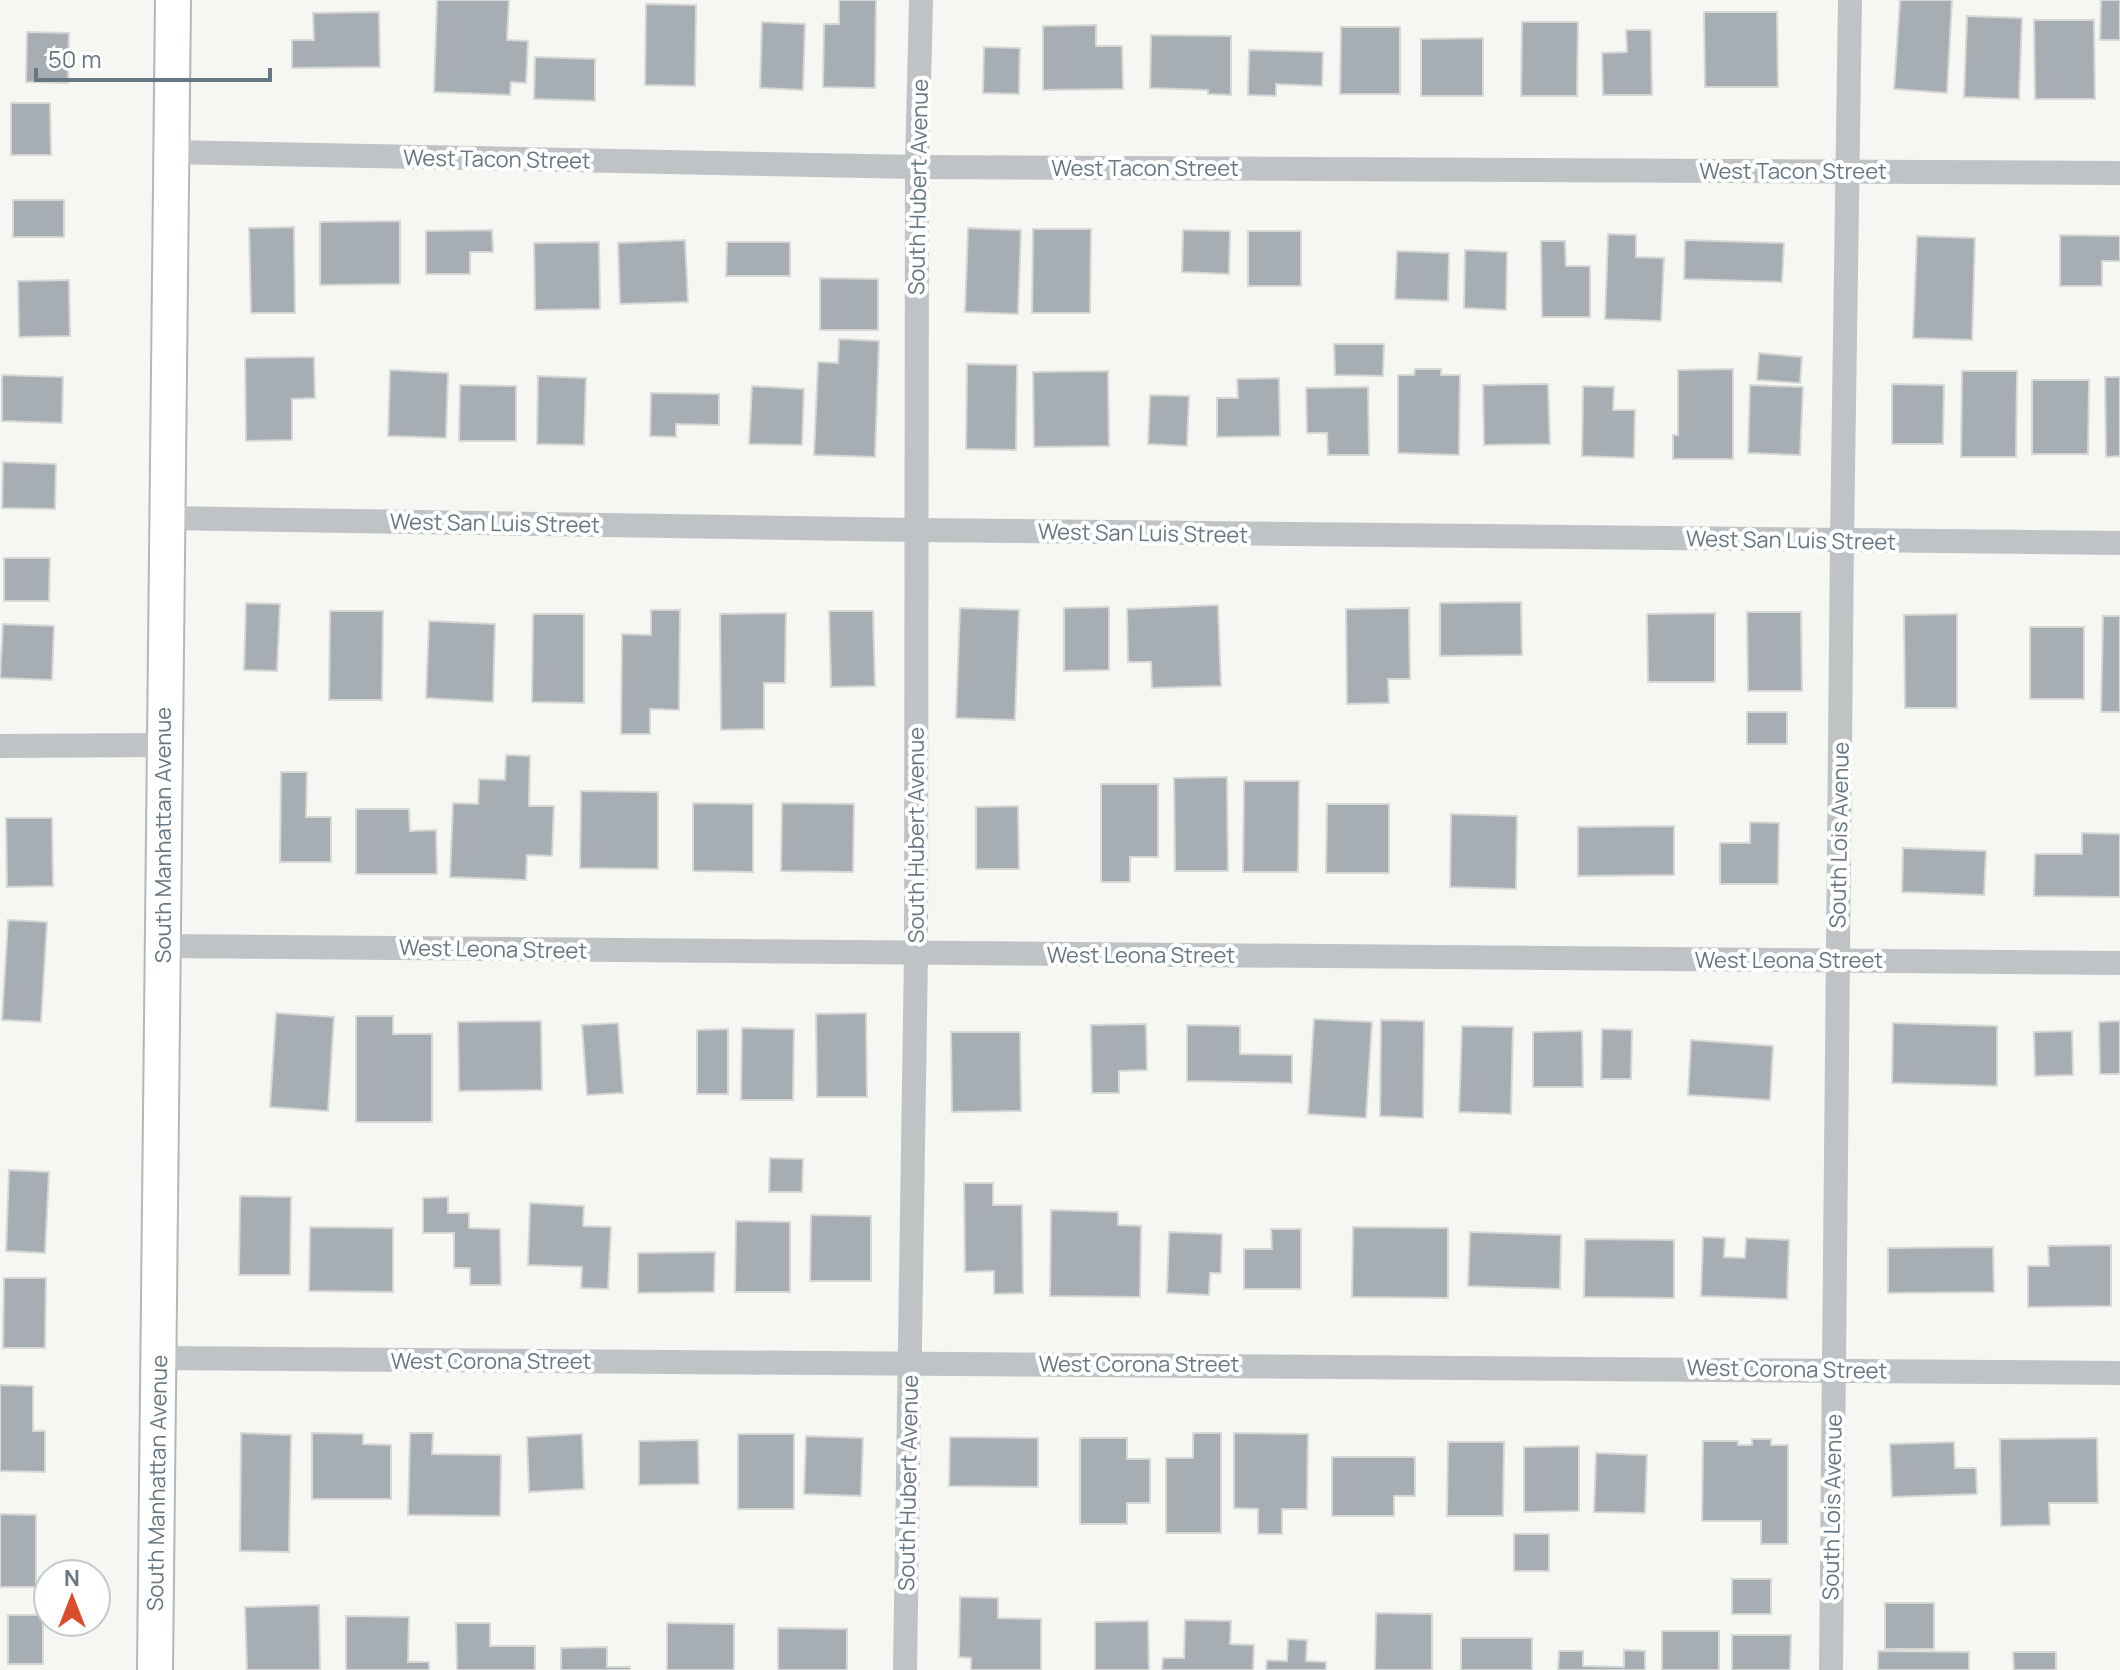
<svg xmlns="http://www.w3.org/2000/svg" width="2120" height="1670" font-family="Manrope,sans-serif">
<rect width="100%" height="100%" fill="#f6f6f3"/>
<g fill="#a6aeb4" stroke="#d7d7d5" stroke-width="2">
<polygon points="437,0 509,0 507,40 528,41 526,83 511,82 510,95 434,92"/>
<polygon points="839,0 876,0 875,88 823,87 824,24 839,24"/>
<polygon points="1900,0 1952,0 1947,93 1894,89"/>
<polygon points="2101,0 2120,0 2120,40 2100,40"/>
<polygon points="646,4 696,5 695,86 645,85"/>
<polygon points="379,12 380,67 292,68 292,40 314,40 313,13"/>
<polygon points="1704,12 1777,12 1778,87 1705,87"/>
<polygon points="1967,16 2022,18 2019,99 1964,97"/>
<polygon points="2034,20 2094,20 2095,99 2035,99"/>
<polygon points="762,22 805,24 803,90 760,88"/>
<polygon points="1522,22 1578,22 1577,96 1521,96"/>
<polygon points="1096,25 1096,46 1122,46 1123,89 1043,90 1043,26"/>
<polygon points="1341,27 1400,27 1400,94 1340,94"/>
<polygon points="1626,30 1651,30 1652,95 1603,95 1602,53 1627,52"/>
<polygon points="27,32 69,33 68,83 26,82"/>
<polygon points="1151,35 1231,36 1231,95 1208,94 1208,90 1150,88"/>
<polygon points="1483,38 1483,96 1421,96 1421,39"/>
<polygon points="984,47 1020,48 1019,94 983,93"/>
<polygon points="1249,50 1323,52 1322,86 1276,84 1276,96 1248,95"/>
<polygon points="535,57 595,59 595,101 534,99"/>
<polygon points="11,103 50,103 51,155 11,155"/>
<rect x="13" y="200" width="51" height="37"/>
<polygon points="400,221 400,284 320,285 320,222"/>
<polygon points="294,227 295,313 251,313 249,228"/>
<polygon points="968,228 1021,230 1018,314 965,312"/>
<polygon points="1033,229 1091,229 1090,313 1032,313"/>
<polygon points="492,230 493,252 470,252 470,274 426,274 426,231"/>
<polygon points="1183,230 1230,231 1229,274 1182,272"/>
<rect x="1248" y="231" width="53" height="55"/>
<polygon points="1608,234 1636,235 1636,257 1664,258 1661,321 1605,319"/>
<polygon points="2060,235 2120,236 2120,261 2102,261 2102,286 2060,286"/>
<polygon points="1917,236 1975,238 1972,340 1913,338"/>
<polygon points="685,240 688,302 620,304 618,243"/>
<polygon points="1685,240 1784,243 1782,282 1684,279"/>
<polygon points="1541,241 1565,241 1566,266 1590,266 1590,317 1542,317"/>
<polygon points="599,242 600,309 535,310 534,243"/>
<polygon points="727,242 790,242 790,276 726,276"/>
<polygon points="1465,250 1507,252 1506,310 1464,308"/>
<polygon points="1397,251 1449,253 1448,301 1395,299"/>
<polygon points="820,278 878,279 878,330 820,330"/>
<polygon points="69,280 70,336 19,337 18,281"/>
<polygon points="839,339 879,341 875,457 814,455 818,362 838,363"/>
<polygon points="1334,344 1384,344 1383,376 1335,375"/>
<polygon points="1759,353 1802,357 1800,383 1757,380"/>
<polygon points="314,357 315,398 292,399 292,440 246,441 245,358"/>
<polygon points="967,364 1017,365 1016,450 966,449"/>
<polygon points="1415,369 1441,369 1441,375 1460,375 1459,455 1398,453 1398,375 1414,375"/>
<polygon points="1733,369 1733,459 1673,459 1673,435 1678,435 1678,370"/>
<polygon points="390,370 448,373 446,438 388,436"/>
<polygon points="1108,371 1109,446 1034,447 1033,372"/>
<polygon points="1962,371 2017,371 2016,457 1961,457"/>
<polygon points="2,375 63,377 62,423 2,421"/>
<polygon points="538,376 586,378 584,445 537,444"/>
<polygon points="2105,377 2120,377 2120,456 2106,457"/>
<polygon points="1279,378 1280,436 1217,437 1217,398 1238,398 1237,379"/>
<polygon points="2032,380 2089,380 2088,454 2032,454"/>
<polygon points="1548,384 1550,444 1484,445 1483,385"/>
<polygon points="1892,384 1944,385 1943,444 1892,444"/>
<polygon points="460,385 516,386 516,441 459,441"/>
<polygon points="1750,385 1803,387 1800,455 1748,453"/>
<polygon points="752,386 804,389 802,445 749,444"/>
<polygon points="1583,386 1614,387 1613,410 1635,410 1634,458 1582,456"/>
<polygon points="1368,387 1369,455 1328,455 1327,433 1307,433 1306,388"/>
<polygon points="651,393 719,394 719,425 676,424 676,437 650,436"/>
<polygon points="1150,395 1189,396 1187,446 1148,444"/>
<polygon points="3,462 56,464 55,509 2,508"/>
<polygon points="4,558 50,558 49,601 4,601"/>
<polygon points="1521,602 1522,655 1440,656 1440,603"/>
<polygon points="246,603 280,604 277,671 244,670"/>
<polygon points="1218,605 1221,686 1152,688 1151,662 1128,662 1127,609"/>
<polygon points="1109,607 1109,670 1064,671 1064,608"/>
<polygon points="960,608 1019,610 1015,720 956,718"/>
<polygon points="1409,608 1410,679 1388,679 1389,703 1347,704 1346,609"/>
<polygon points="651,610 680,610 679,710 650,709 650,734 621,734 622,634 651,635"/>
<polygon points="330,611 383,611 382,700 329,700"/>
<polygon points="829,611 873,611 875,686 831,687"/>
<polygon points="1747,612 1801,612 1802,691 1748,691"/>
<polygon points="786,613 785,683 764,683 764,729 721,730 720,614"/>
<polygon points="1715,613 1715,682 1648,682 1647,614"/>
<polygon points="533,614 584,614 584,703 532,702"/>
<polygon points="1957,614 1957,708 1905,708 1904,615"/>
<polygon points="2103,616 2120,616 2120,712 2101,712"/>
<polygon points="429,621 495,624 493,702 426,698"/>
<polygon points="3,624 54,626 52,680 0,678"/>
<rect x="2030" y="627" width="54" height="72"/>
<rect x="1747" y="712" width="40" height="32"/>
<polygon points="506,755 530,756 529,806 554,806 552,856 527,855 526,880 450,877 453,803 478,804 479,779 505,780"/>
<polygon points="281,772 307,772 306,817 331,817 331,862 280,862"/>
<polygon points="1227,777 1228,871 1175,871 1174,778"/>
<polygon points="1244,781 1299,781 1298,872 1243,872"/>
<polygon points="1101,784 1158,784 1158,857 1130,857 1130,882 1101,882"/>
<polygon points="581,791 658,792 658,869 580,868"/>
<polygon points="693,803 753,804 753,872 693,871"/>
<polygon points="782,803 854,804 853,872 781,871"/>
<polygon points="1327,804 1389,804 1389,873 1326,873"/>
<polygon points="1018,806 1019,869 976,869 976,807"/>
<polygon points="356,809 409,809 410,831 436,830 437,874 356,874"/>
<polygon points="1451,814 1517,816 1516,889 1450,887"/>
<polygon points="6,818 52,818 53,886 7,887"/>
<polygon points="1750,822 1779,823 1778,884 1720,884 1720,843 1750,843"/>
<polygon points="1674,826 1674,875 1578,876 1578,827"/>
<polygon points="2082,833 2120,834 2120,897 2034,896 2035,854 2082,854"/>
<polygon points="1903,848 1986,851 1984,895 1902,892"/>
<polygon points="8,920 47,922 41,1022 2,1020"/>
<polygon points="276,1013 334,1017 328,1111 270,1107"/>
<polygon points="866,1013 867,1097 817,1097 816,1014"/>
<polygon points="356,1016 393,1016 393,1034 432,1034 432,1122 356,1122"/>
<polygon points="1314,1019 1372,1022 1366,1118 1308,1114"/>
<polygon points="1381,1020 1424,1021 1423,1118 1380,1116"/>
<polygon points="541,1021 542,1090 459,1091 458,1022"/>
<polygon points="2120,1021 2120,1074 2100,1074 2099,1022"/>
<polygon points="618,1023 623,1093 587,1095 582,1025"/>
<polygon points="1893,1023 1997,1026 1997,1086 1892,1083"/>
<polygon points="1146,1024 1147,1070 1119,1071 1119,1093 1092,1093 1091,1025"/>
<polygon points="1187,1025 1240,1026 1240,1054 1292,1055 1292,1083 1187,1081"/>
<polygon points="1462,1026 1513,1027 1511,1114 1459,1112"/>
<polygon points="742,1028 794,1029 793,1100 741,1100"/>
<polygon points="728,1029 728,1094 697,1094 697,1030"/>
<polygon points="1602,1029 1632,1030 1631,1079 1601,1079"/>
<polygon points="1582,1031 1583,1087 1533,1087 1533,1032"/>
<polygon points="2072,1031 2073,1075 2035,1076 2034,1032"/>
<polygon points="951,1032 1020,1032 1021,1111 952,1112"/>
<polygon points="1691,1040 1773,1046 1770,1100 1688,1095"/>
<polygon points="770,1158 803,1159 802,1192 769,1192"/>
<polygon points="9,1170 49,1172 45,1253 6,1251"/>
<polygon points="964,1183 993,1183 993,1205 1022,1205 1023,1293 994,1294 994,1271 965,1272"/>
<polygon points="240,1196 291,1197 290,1275 239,1275"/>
<polygon points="448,1197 448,1213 469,1213 469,1228 500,1229 501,1285 470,1285 470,1268 454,1268 454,1233 423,1233 423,1198"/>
<polygon points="530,1203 584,1206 583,1226 611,1227 608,1289 581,1288 582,1267 528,1265"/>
<polygon points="1051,1210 1118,1212 1118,1225 1141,1226 1140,1297 1050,1296"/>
<polygon points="811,1215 871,1216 871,1281 810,1281"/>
<polygon points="736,1221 790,1222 790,1292 735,1292"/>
<polygon points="310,1227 393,1228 393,1292 309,1291"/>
<polygon points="1353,1227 1448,1228 1448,1298 1352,1297"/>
<polygon points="1271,1229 1301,1229 1301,1289 1244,1289 1244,1249 1272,1249"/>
<polygon points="1169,1232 1222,1234 1221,1273 1210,1273 1209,1295 1167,1293"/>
<polygon points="1470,1232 1561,1235 1560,1289 1468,1286"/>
<polygon points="1703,1237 1725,1238 1724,1257 1745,1258 1746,1238 1789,1240 1787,1299 1701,1296"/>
<polygon points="1585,1239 1674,1240 1674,1298 1584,1297"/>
<polygon points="2111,1245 2111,1306 2028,1307 2028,1266 2049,1266 2048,1246"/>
<polygon points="1993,1247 1994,1292 1888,1293 1888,1248"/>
<polygon points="715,1252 714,1292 638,1293 638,1253"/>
<polygon points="4,1278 46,1278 45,1348 3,1348"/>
<polygon points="0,1385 33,1386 33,1431 45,1431 45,1472 0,1471"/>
<polygon points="241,1433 291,1435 289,1552 240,1551"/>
<polygon points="312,1433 363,1434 363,1444 391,1445 391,1499 312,1499"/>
<polygon points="410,1433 433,1433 432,1454 501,1455 500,1516 408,1515"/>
<polygon points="1193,1433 1221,1433 1221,1533 1166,1533 1166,1458 1193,1458"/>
<polygon points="1234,1433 1308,1434 1307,1509 1282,1509 1282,1534 1258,1534 1258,1509 1234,1508"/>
<polygon points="582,1434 584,1489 529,1492 527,1437"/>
<rect x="738" y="1434" width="56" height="75"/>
<polygon points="806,1436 863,1438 861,1496 804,1494"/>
<polygon points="950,1437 1038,1438 1038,1487 949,1486"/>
<polygon points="1080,1438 1127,1438 1127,1459 1150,1459 1150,1503 1127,1503 1127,1524 1080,1524"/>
<polygon points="2097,1438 2098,1503 2049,1503 2050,1525 2001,1526 2000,1439"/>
<polygon points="1752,1439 1771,1439 1771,1445 1788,1445 1788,1544 1761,1544 1761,1521 1702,1521 1703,1441 1738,1441 1738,1445 1752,1445"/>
<polygon points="698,1440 699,1484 639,1485 639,1441"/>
<polygon points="1448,1442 1504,1442 1503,1516 1447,1516"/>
<polygon points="1954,1442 1955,1468 1976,1468 1977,1494 1892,1497 1890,1444"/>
<polygon points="1579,1446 1579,1511 1524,1512 1524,1447"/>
<polygon points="1596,1453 1647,1455 1645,1513 1594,1512"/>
<polygon points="1332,1457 1415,1457 1415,1496 1394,1496 1394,1516 1332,1516"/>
<polygon points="0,1514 36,1515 36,1587 0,1587"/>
<rect x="1514" y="1534" width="35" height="37"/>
<rect x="1732" y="1579" width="39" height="35"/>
<polygon points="960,1597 998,1598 998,1618 1041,1619 1041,1670 971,1670 971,1658 959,1657"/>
<rect x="1885" y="1603" width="49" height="46"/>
<polygon points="319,1605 320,1670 247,1670 245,1607"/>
<polygon points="1376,1613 1432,1614 1432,1670 1375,1670"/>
<rect x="8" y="1615" width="35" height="49"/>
<polygon points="346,1616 409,1617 408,1662 429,1662 429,1670 346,1670"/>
<polygon points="1185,1620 1231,1621 1230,1644 1254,1645 1253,1670 1162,1670 1163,1658 1184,1658"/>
<polygon points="1148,1621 1149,1670 1095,1670 1095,1622"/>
<polygon points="456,1623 490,1623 490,1646 535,1646 535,1670 457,1670"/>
<polygon points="667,1623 734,1624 734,1670 667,1670"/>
<polygon points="778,1628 847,1629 847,1670 778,1670"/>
<rect x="1662" y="1631" width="57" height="39"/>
<polygon points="1732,1635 1791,1635 1790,1670 1732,1670"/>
<rect x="1461" y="1638" width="71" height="32"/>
<polygon points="1288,1639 1307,1640 1306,1661 1326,1662 1326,1670 1266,1670 1267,1660 1287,1661"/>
<polygon points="607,1647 607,1667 630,1667 630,1670 561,1670 561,1648"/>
<polygon points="1624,1650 1645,1651 1645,1670 1558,1670 1559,1651 1583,1651 1583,1666 1624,1667"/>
<polygon points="1878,1651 1969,1652 1969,1670 1878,1670"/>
<polygon points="2013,1652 2056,1652 2056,1670 2014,1670"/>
</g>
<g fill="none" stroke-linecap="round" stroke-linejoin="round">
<g stroke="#b1b7bb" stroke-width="38">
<polyline id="secondary" points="155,1670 173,0"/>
</g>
<g stroke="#bfc3c6" stroke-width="24">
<polyline points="170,152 917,167 2120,173"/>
<polyline points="166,518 915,530 2120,543"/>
<polyline points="0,746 163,745"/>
<polyline points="162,946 2120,963"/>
<polyline points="158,1358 2120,1373"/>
<polyline points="905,1670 916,953 917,167 921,0"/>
<polyline points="1831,1670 1842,541 1850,0"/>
</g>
<use href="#secondary" stroke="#fff" stroke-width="34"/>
</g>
<g text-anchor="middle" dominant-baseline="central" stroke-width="8" stroke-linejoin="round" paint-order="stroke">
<g font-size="22" fill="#667783" stroke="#fff">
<text transform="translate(497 159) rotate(1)">West Tacon Street</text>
<text x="1145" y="168">West Tacon Street</text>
<text x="1793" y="171">West Tacon Street</text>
<text transform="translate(918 187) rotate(-89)">South Hubert Avenue</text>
<text transform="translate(495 523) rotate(1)">West San Luis Street</text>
<text transform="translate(1143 533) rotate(1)">West San Luis Street</text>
<text transform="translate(1791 540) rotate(1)">West San Luis Street</text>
<text transform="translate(163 835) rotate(-90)">South Manhattan Avenue</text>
<text transform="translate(916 835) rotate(-90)">South Hubert Avenue</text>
<text transform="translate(1839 835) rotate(-89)">South Lois Avenue</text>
<text transform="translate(493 949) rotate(1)">West Leona Street</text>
<text x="1141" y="955">West Leona Street</text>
<text x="1789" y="960">West Leona Street</text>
<text x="491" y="1361">West Corona Street</text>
<text x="1139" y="1364">West Corona Street</text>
<text transform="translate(1787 1369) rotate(1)">West Corona Street</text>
<text transform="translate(157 1483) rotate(-89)">South Manhattan Avenue</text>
<text transform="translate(908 1483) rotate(-89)">South Hubert Avenue</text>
<text transform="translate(1832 1507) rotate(-89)">South Lois Avenue</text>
</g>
</g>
<g transform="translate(72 1598)"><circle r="38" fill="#ffffff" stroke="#c2c9cd" stroke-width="2"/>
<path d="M0-6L14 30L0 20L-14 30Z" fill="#db4e2d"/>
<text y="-12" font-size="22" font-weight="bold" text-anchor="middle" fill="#667783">N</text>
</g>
<path d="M36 68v12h234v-12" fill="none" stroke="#667783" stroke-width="4"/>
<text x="48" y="68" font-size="24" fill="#667783" stroke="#ffffff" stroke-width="6" paint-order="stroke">50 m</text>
</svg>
